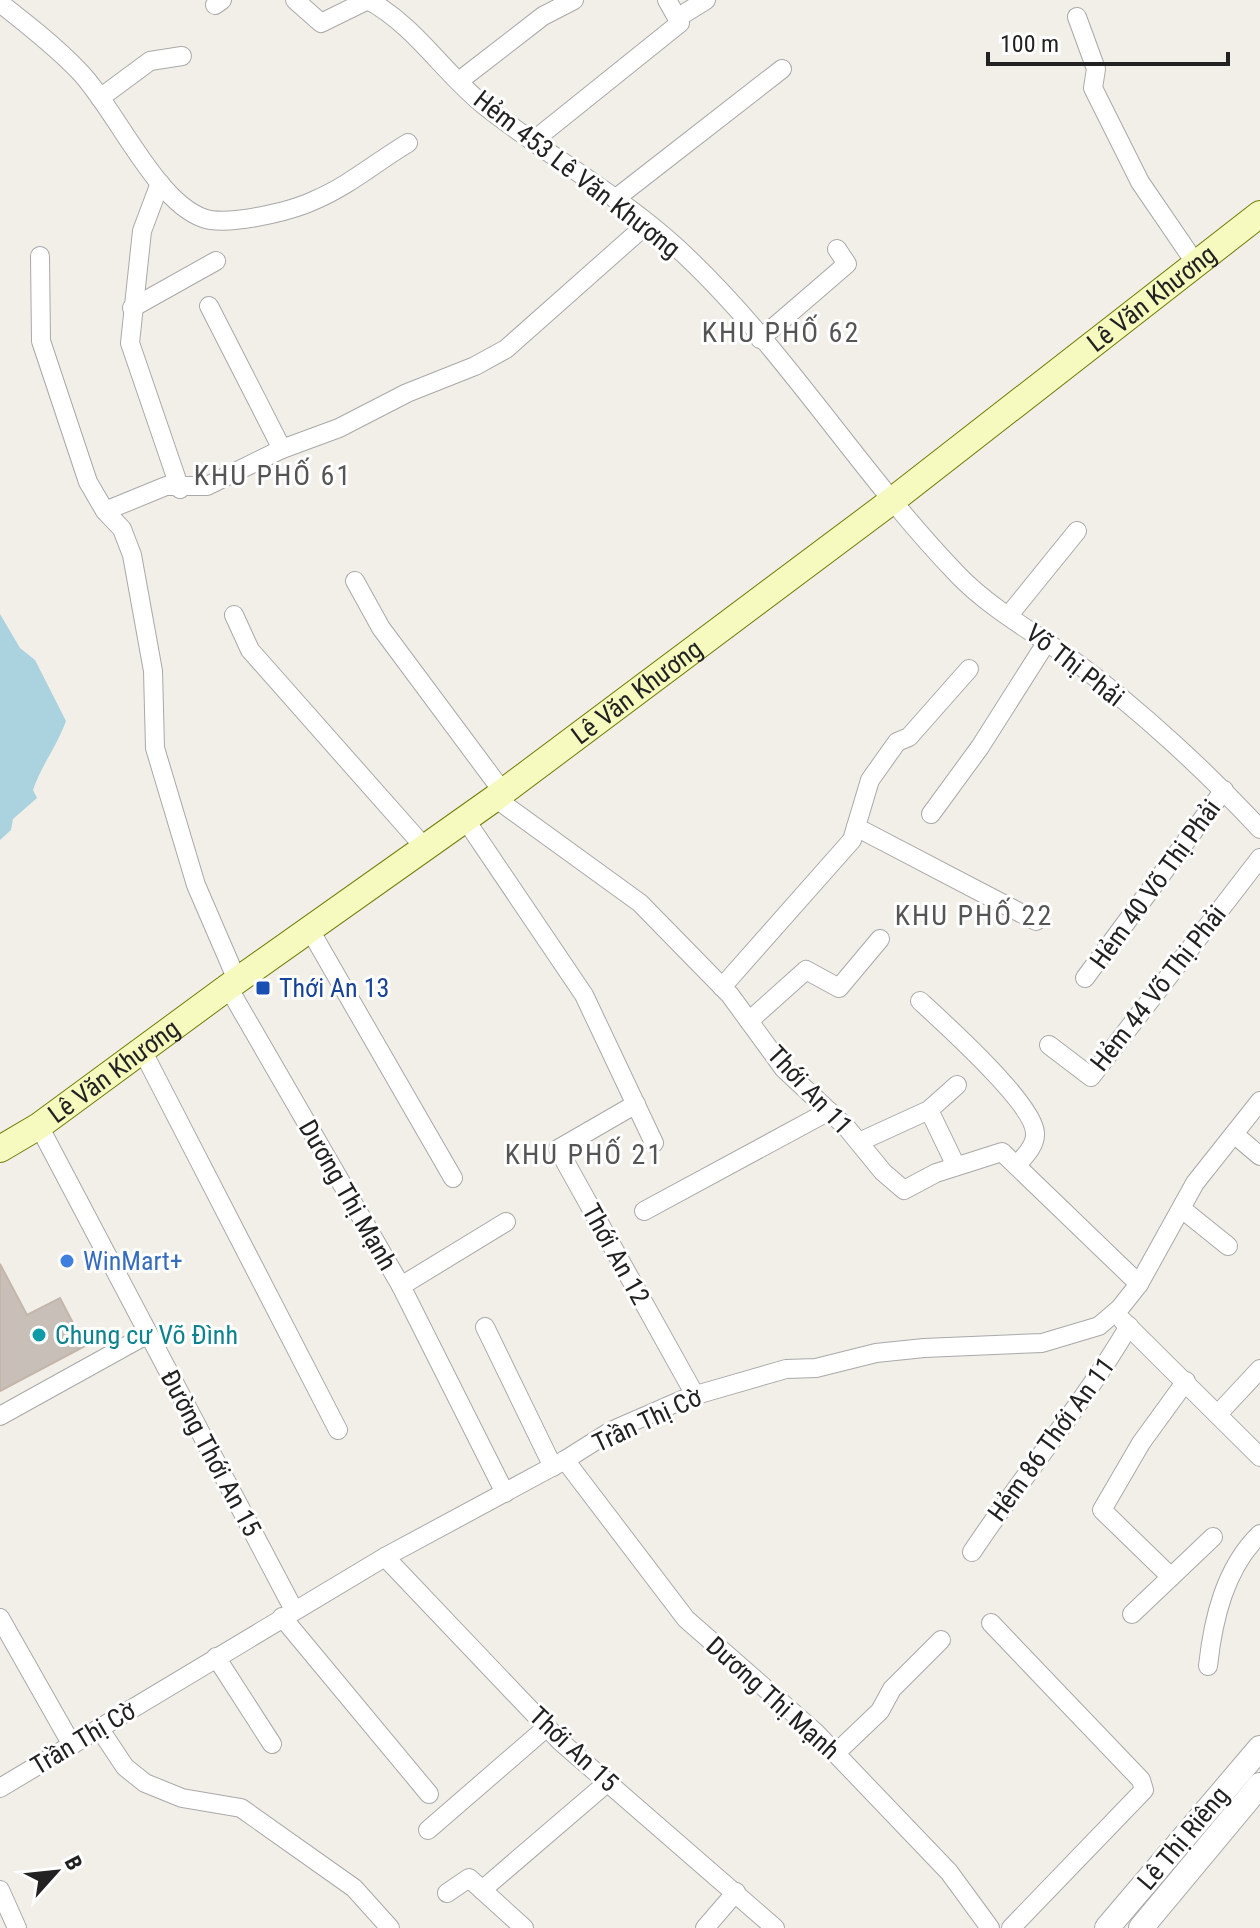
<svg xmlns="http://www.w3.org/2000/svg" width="1260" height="1928" font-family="'Roboto Condensed',sans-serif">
<rect width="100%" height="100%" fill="#f2efe9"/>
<path fill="#aad3df" d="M0,614L20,648L35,660L66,721C57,746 41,766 33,790L37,798L13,819L11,830L0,840Z"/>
<polygon fill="#c7bfb8" stroke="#c4b6ab" stroke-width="2" points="0,1264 27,1315 60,1298 85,1346 0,1391"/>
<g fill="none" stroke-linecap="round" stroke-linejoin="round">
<g stroke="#a9a9a9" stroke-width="20">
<g id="minor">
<path d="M295,0L321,23L368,0C416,26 444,74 486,107C547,155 616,193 674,245C782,343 858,472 959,576C993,611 1039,635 1078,664C1140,710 1207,772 1260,829"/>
<path d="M0,3C27,24 55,46 79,71C115,108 155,201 203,218C227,227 292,211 315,200C350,185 376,162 408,143"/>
<polyline points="215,5 222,0"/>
<polyline points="1077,17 1096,69 1093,88 1140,182 1196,264"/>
<polyline points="677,18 706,0"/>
<polyline points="459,81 543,16 574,0"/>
<polyline points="100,98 150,61 182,56"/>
<polyline points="533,141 680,23 667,0"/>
<polyline points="160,183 142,231 130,343 180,489"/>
<polyline points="615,199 782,69"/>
<polyline points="40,256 41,341 88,482 105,511 122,529 132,555 153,671 155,748 196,885 237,980"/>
<polyline points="209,306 282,449"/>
<polyline points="132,308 216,261"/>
<polyline points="760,339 847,264 837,249"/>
<polyline points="105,511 166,486 207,486 282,449 339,428 407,393 475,366 506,349 647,224"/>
<polyline points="355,581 381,628 503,792"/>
<polyline points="234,615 250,650 426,849"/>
<polyline points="1009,615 1077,531"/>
<polyline points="495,798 640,903 730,995 784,1069 847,1128 883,1172 904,1190 936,1173 1002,1152 1139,1284"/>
<polyline points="931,814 980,747 1046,643"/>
<polyline points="465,819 584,995 654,1143"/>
<polyline points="856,827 1036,921"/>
<polyline points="310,930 453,1178"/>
<polyline points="1085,978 1224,790"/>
<polyline points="228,987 401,1286 505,1493"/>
<polyline points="722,987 852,840 870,780 897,742 909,737 969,669"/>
<path d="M920,1001C944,1023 1034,1104 1035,1133C1036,1145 1025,1156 1017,1165"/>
<polyline points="749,1021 806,970 839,988 880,939"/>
<polyline points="1049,1045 1091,1077 1260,858"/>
<polyline points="142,1050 338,1430"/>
<polyline points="636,1104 558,1149 695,1395"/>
<polyline points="929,1110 956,1166"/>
<polyline points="39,1126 294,1610"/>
<polyline points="1234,1134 1260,1156"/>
<polyline points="859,1142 929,1110 957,1085"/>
<polyline points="1182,1209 1228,1246"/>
<polyline points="644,1211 829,1111"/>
<polyline points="401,1286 506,1222"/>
<polyline points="1122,1320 1260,1457"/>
<polyline points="485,1327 553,1467"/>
<polyline points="1218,1414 1260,1369"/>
<polyline points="0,1416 148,1334"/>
<polyline points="565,1460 686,1619 815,1732 949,1872 990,1928"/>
<path d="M972,1552C1023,1475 1082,1406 1129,1326"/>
<polyline points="385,1557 561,1742 775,1928"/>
<polyline points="1171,1577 1213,1537"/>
<polyline points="1132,1614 1171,1577 1102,1510 1141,1443 1186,1381"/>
<polyline points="282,1617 429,1794"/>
<polyline points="0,1618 72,1745"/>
<polyline points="991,1623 1141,1780 1144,1790 1011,1928"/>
<polyline points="216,1657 272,1744"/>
<path d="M1208,1666C1213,1619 1225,1568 1260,1534"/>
<polyline points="99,1728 125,1767 145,1783 182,1798 241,1808 354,1888 390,1928"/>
<polyline points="836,1753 880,1711 892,1689 941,1640"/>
<polyline points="0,1788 385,1557 565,1460 611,1431 689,1397 786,1369 816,1368 876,1353 924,1348 1042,1343 1099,1326 1120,1308 1139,1284 1195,1183 1260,1101"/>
<polyline points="428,1830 547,1727"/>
<polyline points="0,1890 17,1928"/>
<polyline points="482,1890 608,1782"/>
<polyline points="447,1893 469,1878 524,1928"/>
<polyline points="705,1928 736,1892"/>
</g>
</g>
<g stroke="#a9a9a9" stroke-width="26">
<g id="tertiary">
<polyline points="1107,1928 1260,1748"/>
<polyline points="1141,1928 1260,1785"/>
</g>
</g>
<g stroke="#707d05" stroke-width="28">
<g id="secondary">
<path id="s1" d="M0,1149L39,1126L228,987L495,798L893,500L1260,214"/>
</g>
</g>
<use href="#minor" stroke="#fff" stroke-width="18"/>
<use href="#tertiary" stroke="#fff" stroke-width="24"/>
<use href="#secondary" stroke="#f7fabf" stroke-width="26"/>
</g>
<rect fill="#1a4fb4" stroke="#fff" stroke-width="3" x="255" y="980" width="16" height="16" rx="4"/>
<circle fill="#3f7fe0" stroke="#fff" stroke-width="3" cx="67" cy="1261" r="8"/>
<circle fill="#0f9aa8" stroke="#fff" stroke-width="3" cx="39" cy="1335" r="8"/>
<g text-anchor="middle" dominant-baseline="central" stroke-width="6" stroke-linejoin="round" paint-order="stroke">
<g font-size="26" fill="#222" stroke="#fff">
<text transform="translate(577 174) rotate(38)">Hẻm 453 Lê Văn Khương</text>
<text stroke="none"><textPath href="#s1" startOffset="1432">Lê Văn Khương</textPath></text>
<text transform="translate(1075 665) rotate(38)">Võ Thị Phải</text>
<text stroke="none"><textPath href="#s1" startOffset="784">Lê Văn Khương</textPath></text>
<text transform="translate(1155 884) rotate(-54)">Hẻm 40 Võ Thị Phải</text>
<text transform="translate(1158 988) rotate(-52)">Hẻm 44 Võ Thị Phải</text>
<text stroke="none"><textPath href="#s1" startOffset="138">Lê Văn Khương</textPath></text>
<text transform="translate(810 1090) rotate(47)">Thới An 11</text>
<text transform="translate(348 1195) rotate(60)">Dương Thị Mạnh</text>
<text transform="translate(616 1254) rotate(61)">Thới An 12</text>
<text transform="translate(647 1420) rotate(-25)">Trần Thị Cờ</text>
<text transform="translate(1051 1439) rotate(-54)">Hẻm 86 Thới An 11</text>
<text transform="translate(211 1453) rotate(62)">Đường Thới An 15</text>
<text transform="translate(773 1698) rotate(42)">Dương Thị Mạnh</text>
<text transform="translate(83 1738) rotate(-31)">Trần Thị Cờ</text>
<text transform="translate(574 1749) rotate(43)">Thới An 15</text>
<text transform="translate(1183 1838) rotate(-50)">Lê Thị Riêng</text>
</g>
<g font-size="26" fill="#164399" stroke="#fff" text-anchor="start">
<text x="279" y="988">Thới An 13</text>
</g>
<g font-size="26" fill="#366cbe" stroke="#fff" text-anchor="start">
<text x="83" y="1261">WinMart+</text>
</g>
<g font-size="26" fill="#0d838f" stroke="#fff" text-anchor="start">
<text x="55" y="1335">Chung cư Võ Đình</text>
</g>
<g font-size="28" letter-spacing="2" fill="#555" stroke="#fff">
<text x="781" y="332">KHU PHỐ 62</text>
<text x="273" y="475">KHU PHỐ 61</text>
<text x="974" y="915">KHU PHỐ 22</text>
<text x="584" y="1154">KHU PHỐ 21</text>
</g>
</g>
<g transform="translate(56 1872) rotate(63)" stroke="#ffffff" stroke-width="6" paint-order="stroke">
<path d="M0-6L14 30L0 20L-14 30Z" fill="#222222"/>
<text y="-12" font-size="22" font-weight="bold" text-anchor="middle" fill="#222222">B</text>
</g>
<path d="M988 52v12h240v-12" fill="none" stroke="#222222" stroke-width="4"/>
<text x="1000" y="52" font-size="24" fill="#222222" stroke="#ffffff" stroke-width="6" paint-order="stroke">100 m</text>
</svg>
